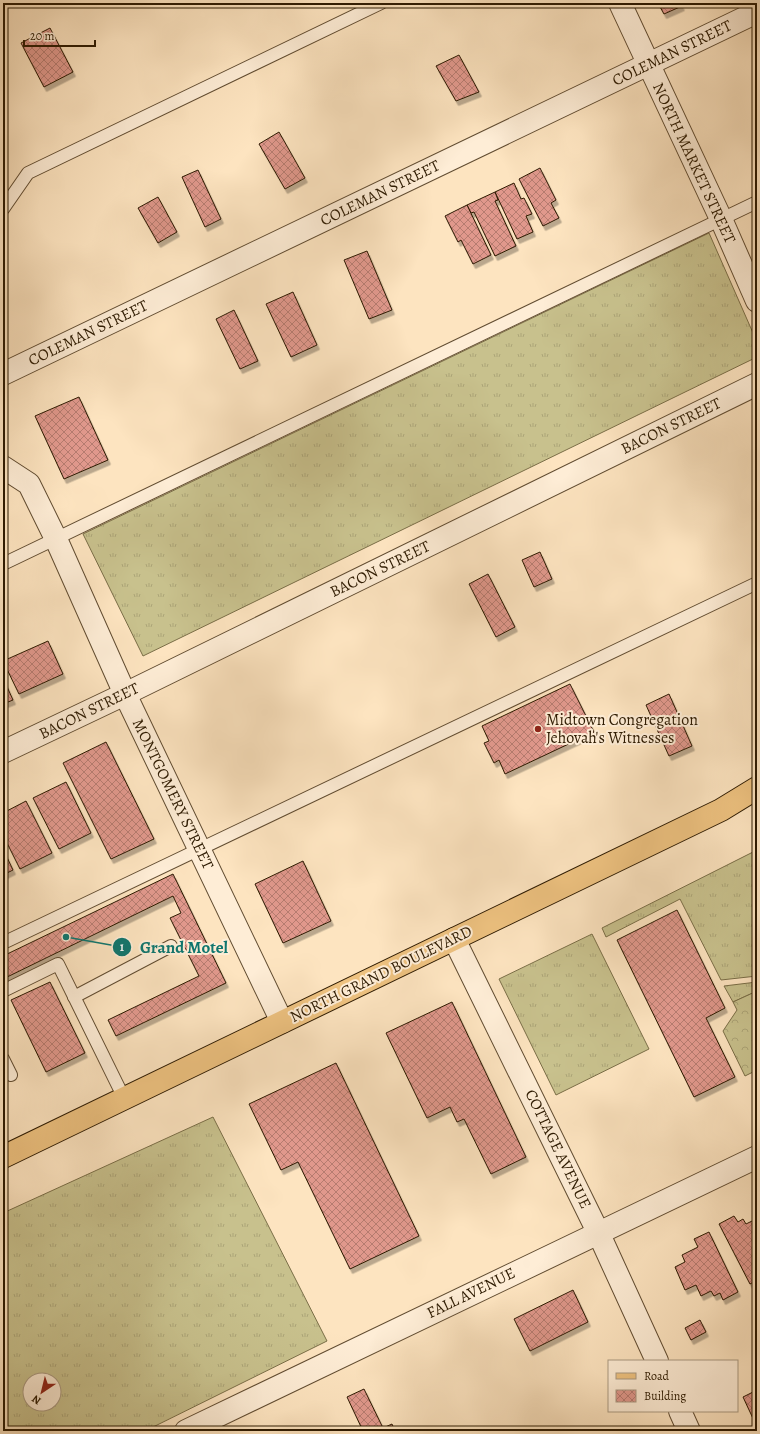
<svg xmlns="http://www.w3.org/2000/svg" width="760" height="1434" font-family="Alegreya,serif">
<defs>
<pattern id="grass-tufts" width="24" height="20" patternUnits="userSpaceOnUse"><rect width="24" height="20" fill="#c8c18d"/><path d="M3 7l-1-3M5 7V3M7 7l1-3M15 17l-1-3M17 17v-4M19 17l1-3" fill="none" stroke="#aca578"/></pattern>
<pattern id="park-crowns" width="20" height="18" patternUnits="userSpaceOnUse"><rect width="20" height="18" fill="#c8c18d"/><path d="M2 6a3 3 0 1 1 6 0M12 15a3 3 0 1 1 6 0" fill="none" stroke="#aca578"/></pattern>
<pattern id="building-cross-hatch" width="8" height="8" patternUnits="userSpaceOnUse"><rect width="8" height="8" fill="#e0988c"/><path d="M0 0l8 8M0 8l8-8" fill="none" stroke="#b67b70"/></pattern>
<filter id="shadow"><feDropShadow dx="2.5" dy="4.5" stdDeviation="0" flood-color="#0004"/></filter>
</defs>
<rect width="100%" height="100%" fill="#fde4c0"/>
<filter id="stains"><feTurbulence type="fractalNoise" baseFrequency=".005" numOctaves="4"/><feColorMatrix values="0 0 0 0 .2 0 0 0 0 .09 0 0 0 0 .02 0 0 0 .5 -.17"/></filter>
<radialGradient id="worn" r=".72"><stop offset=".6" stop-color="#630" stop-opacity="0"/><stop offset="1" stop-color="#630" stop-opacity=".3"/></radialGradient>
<g fill="url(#grass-tufts)" stroke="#7a6e47" fill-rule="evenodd">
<polygon points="709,233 757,342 757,357 143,656 83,534"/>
<polygon points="757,850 757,976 721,980 680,899 606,937 602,928"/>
<polygon points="592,934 649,1049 556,1095 499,979"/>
<polygon points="757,982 757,991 733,1002 724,986"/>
<path d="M213,1117L327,1341L145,1431H3V1213ZM30,1380H54V1404H30Z"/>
</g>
<polygon fill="url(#park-crowns)" stroke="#7a6e47" points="757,991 757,1070 745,1076 723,1031 737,1010 733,1002"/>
<g fill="url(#building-cross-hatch)" stroke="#2d1a01" filter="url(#shadow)">
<polygon points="658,3 680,3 682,6 664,14"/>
<polygon points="50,28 73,72 44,87 21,43"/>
<polygon points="459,55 479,92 456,101 436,66"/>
<polygon points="279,132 305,178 285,189 259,144"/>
<polygon points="540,168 556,200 551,203 559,218 543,226 519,179"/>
<polygon points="198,170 221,219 205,227 182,177"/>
<polygon points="514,183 521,199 524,198 532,214 526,216 533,232 517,239 495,192"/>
<polygon points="495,192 498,200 495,201 516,246 495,256 474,212 471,213 467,205"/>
<polygon points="158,197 177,232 158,243 138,208"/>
<polygon points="467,205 491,255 473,264 461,240 458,242 445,216"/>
<polygon points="367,251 392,310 369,319 344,260"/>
<polygon points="293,292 317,345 291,357 266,304"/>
<polygon points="234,310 258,361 240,369 216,319"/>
<polygon points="79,397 108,460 64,479 35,416"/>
<polygon points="540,552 552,579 534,587 522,560"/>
<polygon points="488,574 515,627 496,637 469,584"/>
<polygon points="48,641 63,674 19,694 3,661"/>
<polygon points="3,678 13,700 3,704"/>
<polygon points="570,684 594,732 505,774 499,760 494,763 484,743 489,741 482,726"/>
<polygon points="669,694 692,746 669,756 646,705"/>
<polygon points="106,742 154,839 111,859 63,763"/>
<polygon points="66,782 91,833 59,849 33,798"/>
<polygon points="26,801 52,853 20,869 3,835 3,813"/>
<polygon points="3,849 13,870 3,875"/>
<polygon points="303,861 331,921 283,943 255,884"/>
<polygon points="173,874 226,983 116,1036 108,1020 199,976 170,918 181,913 173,896 3,979 3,956"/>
<polygon points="677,910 725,1008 706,1018 735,1077 694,1097 617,940"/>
<polygon points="50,982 85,1053 46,1072 11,1000"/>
<polygon points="452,1002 526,1157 491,1174 464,1119 457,1122 450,1107 427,1118 386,1033"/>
<polygon points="336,1063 419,1236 350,1269 298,1162 281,1170 249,1104"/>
<polygon points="734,1216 738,1222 743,1219 746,1224 756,1219 757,1222 757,1280 750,1284 719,1224"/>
<polygon points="709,1232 738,1292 723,1300 720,1293 714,1296 711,1291 701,1296 696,1285 685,1290 675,1267 685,1262 682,1255 698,1247 694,1239"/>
<polygon points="573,1290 588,1322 530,1351 514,1319"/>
<polygon points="700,1320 706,1332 691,1340 685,1328"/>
<polygon points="364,1389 383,1428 392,1424 395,1431 363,1431 347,1397"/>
<polygon points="757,1390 757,1427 743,1397"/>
</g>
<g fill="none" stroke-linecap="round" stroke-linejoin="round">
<g stroke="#614c31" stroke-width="14">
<g id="lane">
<polyline points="3,209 28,173 381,3"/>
<polyline points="3,564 757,202"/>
<polyline points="3,943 757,583"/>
<polyline points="3,991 58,964 124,1098"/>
<polyline points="74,997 171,946"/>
<polyline points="3,1059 11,1075"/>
</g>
</g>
<g stroke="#614c31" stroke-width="24">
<g id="street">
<polyline points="620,3 721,219 757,301"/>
<polyline points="3,374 757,12"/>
<polyline points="3,467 29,484 56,539 125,694 282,1022"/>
<polyline points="3,752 125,694 757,384"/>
<polyline points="454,939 598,1232 657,1361"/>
<polyline points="680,1411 689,1431"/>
<polyline points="186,1431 757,1157"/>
</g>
</g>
<g stroke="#2d1a01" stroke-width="24">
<polyline id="primary" points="3,1157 721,810 757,788"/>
</g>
<use href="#lane" stroke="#feedd6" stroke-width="12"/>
<use href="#street" stroke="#feedd6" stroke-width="22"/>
<use href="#primary" stroke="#eec280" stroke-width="22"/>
</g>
<circle fill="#8f2418" stroke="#feedd6" stroke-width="1.5" cx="538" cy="729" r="4"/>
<g text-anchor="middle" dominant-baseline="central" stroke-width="4" stroke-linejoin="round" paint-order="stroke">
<g font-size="16" fill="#2d1a01" stroke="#feedd6">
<text transform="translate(672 53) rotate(-26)">COLEMAN STREET</text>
<text transform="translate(694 163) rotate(65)">NORTH MARKET STREET</text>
<text transform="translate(380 193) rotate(-26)">COLEMAN STREET</text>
<text transform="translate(88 333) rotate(-26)">COLEMAN STREET</text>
<text transform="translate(671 426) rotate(-26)">BACON STREET</text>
<text transform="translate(380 569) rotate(-26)">BACON STREET</text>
<text transform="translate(89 711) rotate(-26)">BACON STREET</text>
<text transform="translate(173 794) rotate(64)">MONTGOMERY STREET</text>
<text transform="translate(381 974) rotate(-26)">NORTH GRAND BOULEVARD</text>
<text transform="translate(558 1149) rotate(64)">COTTAGE AVENUE</text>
<text transform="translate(471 1293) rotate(-26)">FALL AVENUE</text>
</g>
<g font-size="16" fill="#2d1a01" stroke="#feedd6" text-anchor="start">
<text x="546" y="720">Midtown Congregation<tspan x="546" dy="18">Jehovah's Witnesses</tspan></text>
</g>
</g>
<path fill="none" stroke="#0f766e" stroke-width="1.5" d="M66 937L122 947"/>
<g fill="#0f766e" stroke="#feedd6" stroke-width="1.5">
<circle cx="66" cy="937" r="4"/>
<circle cx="122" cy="947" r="10"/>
</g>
<g font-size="12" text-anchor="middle" font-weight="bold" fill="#fff">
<text x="122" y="951">1</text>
</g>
<g font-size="17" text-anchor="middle" font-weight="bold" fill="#0f766e" stroke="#feedd6" stroke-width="4" stroke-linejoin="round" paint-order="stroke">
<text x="184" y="953">Grand Motel</text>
</g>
<rect width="760" height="1434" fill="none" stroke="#fde4c0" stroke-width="16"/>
<rect x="4" y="4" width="752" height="1426" fill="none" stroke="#2d1a01" stroke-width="2"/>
<rect x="8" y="8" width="744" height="1418" fill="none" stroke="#2d1a01"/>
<rect x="608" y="1360" width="130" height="52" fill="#feedd6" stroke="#aa9981"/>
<rect x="616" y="1373" width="20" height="6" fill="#eec280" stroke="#aa9981"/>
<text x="644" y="1380" font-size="12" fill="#2d1a01">Road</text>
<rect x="616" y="1390" width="20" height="12" fill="url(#building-cross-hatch)" stroke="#aa9981"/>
<text x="644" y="1400" font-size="12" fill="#2d1a01">Building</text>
<g transform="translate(42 1392) rotate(215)"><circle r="19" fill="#feedd6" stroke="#aa9981"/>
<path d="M0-3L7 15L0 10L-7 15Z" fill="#8f2418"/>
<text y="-6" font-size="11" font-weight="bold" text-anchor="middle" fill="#2d1a01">N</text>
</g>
<path d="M24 40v6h71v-6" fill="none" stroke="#2d1a01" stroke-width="2"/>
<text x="30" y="40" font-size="12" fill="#2d1a01" stroke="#feedd6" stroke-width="3" paint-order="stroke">20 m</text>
<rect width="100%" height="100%" filter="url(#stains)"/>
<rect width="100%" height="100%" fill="url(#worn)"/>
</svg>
